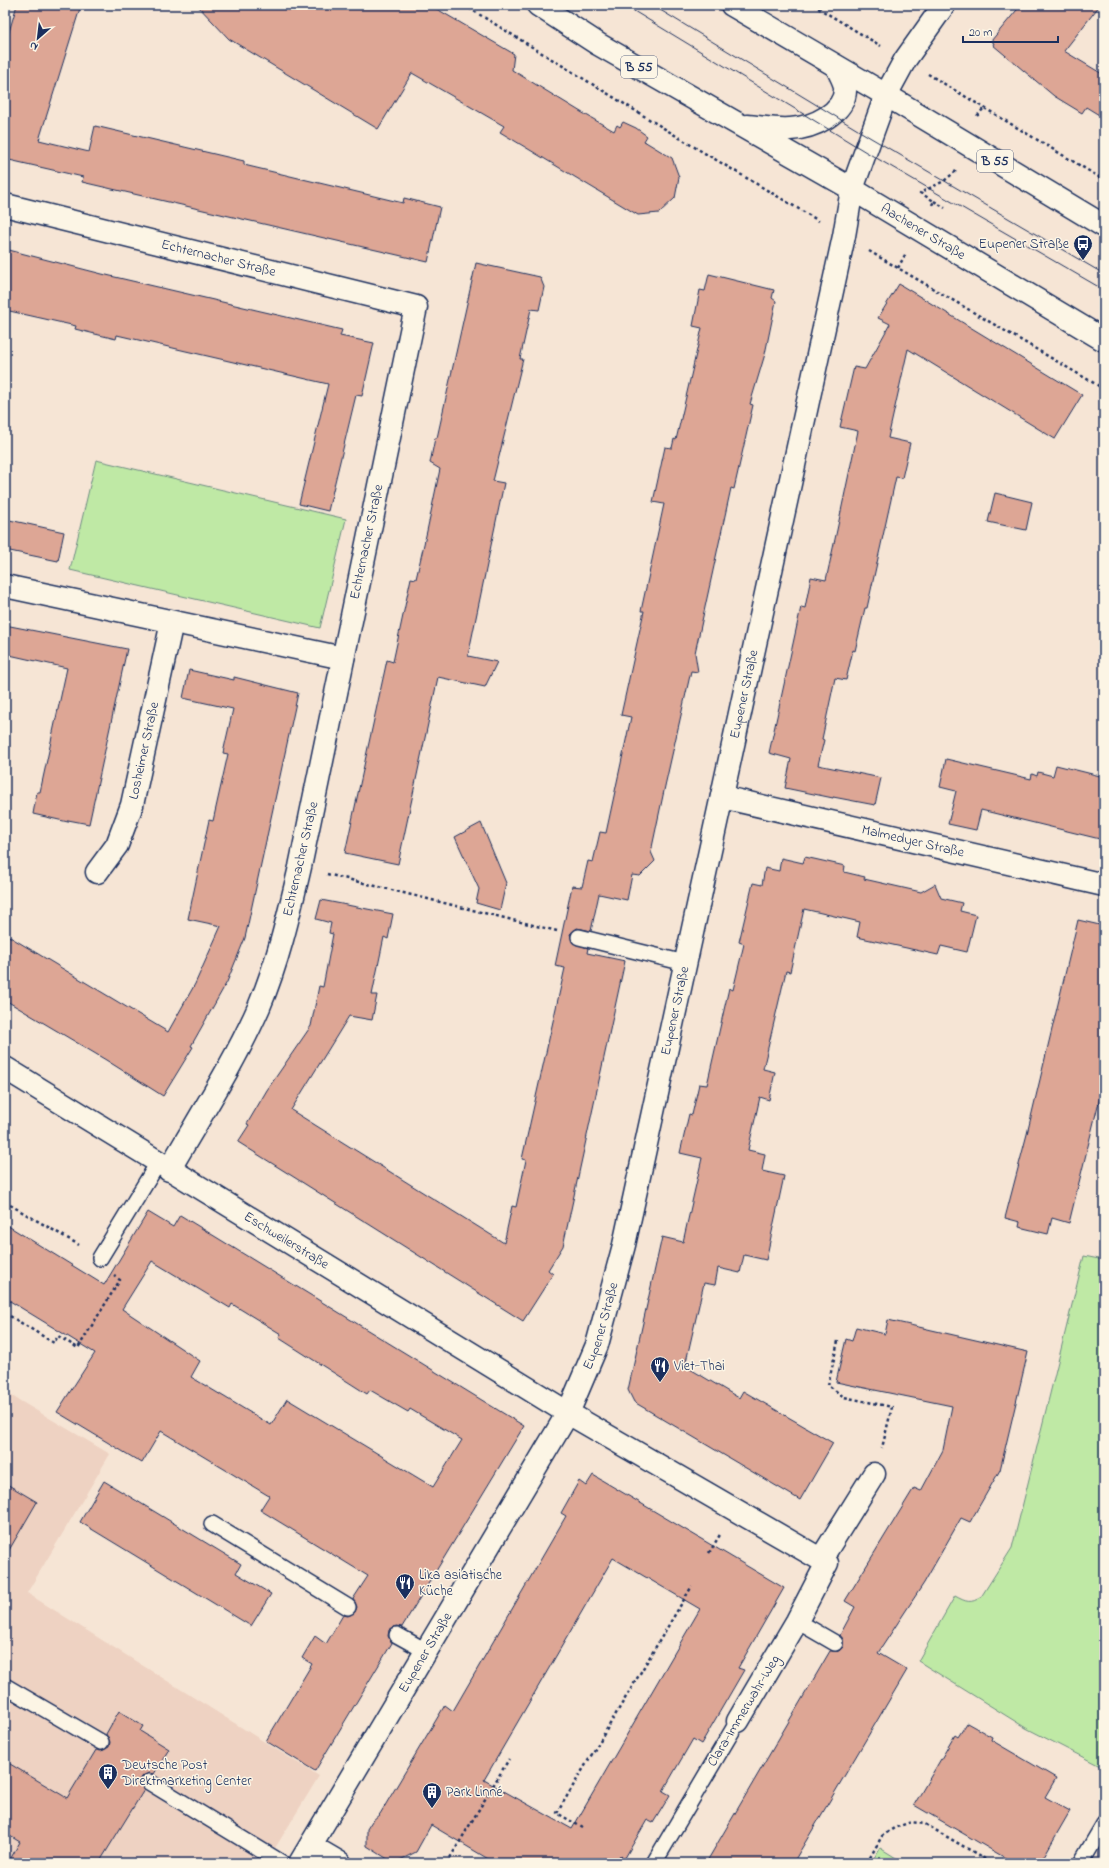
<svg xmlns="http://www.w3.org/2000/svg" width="1109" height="1868" font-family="'Indie Flower',sans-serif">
<rect width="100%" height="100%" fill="#f6e5d5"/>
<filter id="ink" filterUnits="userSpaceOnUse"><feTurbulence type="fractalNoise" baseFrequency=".025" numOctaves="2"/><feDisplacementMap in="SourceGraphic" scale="8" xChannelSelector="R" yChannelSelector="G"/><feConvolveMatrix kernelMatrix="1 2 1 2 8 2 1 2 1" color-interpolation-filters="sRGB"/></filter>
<g filter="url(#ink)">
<polygon fill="#eed2c2" points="5,1392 110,1454 27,1593 319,1776 266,1863 5,1863"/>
<g fill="#bfe9a5" stroke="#6d8c82">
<polygon points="96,460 346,519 320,628 70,570"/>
<path d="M1084,1256L1104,1260V1768L1026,1728L918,1661L955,1596C966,1602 971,1604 981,1597L1012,1548Z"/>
<polygon points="880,1848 901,1861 900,1863 871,1863"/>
</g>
<g fill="#dda695" stroke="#1b2f5e" fill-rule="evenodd">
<polygon points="17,5 81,5 39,140 89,152 95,126 244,161 244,165 403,203 404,198 440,207 428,262 82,182 83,177 5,159 5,45"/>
<polygon points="197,5 430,5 514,54 512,70 581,112 614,131 617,125 620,127 623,122 636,128 647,136 644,141 672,158 679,177 675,198 659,213 638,215 500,132 504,126 412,73 378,129 229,39"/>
<polygon points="1021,5 1100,5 1064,51 1104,75 1104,118 1086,107 1082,113 1054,96 993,45 994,43 991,41"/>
<polygon points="5,249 102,274 342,330 340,336 374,343 362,396 356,395 328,511 299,504 328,384 117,335 116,339 95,334 75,329 76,326 5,310"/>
<polygon points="476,263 540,277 544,287 539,310 531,309 520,359 523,359 493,481 504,483 468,656 497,662 485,687 438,677 398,864 345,853 387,660 393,662 411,578 416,579 427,531 440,469 430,463 435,438 437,438"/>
<polygon points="709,274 774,290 772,298 776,301 765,354 750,404 753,405 734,489 731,488 695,653 698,672 691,671 665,786 651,852 655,861 640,876 632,875 627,900 599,894 591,931 577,928 570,934 573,943 588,948 587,953 625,961 563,1246 548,1270 553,1274 523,1321 238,1142 249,1125 247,1124 267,1090 311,1026 319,986 323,987 333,934 329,933 331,923 316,919 321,900 393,914 388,939 384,937 372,995 377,995 372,1020 349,1016 291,1110 504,1243 512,1206 516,1207 526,1160 522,1159 565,968 555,966 572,886 582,887 588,861 593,862 600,832 606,833 631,717 621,715 644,611 641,611 664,504 653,502 665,447 672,448 674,439 676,440 702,328 693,326 700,290 705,291"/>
<polygon points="899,284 1082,395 1055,439 908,349 888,438 910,443 902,478 896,477 867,608 865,608 855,651 853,650 846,680 835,678 822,739 824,740 818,765 881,778 875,805 833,797 833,798 785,788 791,759 769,753 801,607 805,608 811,577 826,580 837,530 858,431 840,427 854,367 865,369 890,324 878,318"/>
<polygon points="995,493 1032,502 1026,530 988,522"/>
<polygon points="5,519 64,532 58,561 5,550"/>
<polygon points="5,625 127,649 89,824 68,820 68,822 33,814 37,792 40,792 67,668 5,654"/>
<polygon points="189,670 234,680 234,677 298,693 245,938 227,982 191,1046 193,1047 163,1096 106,1060 5,1000 5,934 168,1032 195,984 221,926 188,919 209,820 213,821 228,754 223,753 233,709 183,698"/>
<polygon points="946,759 1031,779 1032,774 1037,776 1038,772 1053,776 1056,765 1104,777 1104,840 981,810 976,830 948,824 956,791 940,787"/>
<polygon points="481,823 506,883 500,910 476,903 479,889 455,837"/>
<polygon points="805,857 845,866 844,872 865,877 864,879 921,892 935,884 941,898 962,903 960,911 976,915 967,952 941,946 938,955 857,937 860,922 804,909 790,972 786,971 763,1069 775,1072 769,1100 760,1097 748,1150 765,1154 762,1171 784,1176 766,1260 744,1255 740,1273 718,1268 715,1285 704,1283 685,1366 739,1398 743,1391 833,1443 800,1500 634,1402 628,1390 662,1237 683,1242 702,1158 680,1153 689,1114 692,1115 699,1084 707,1085 729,988 733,990 744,944 739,942 753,883 762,885 765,868 779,871 781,858 803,863"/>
<polygon points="1078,920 1104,926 1104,1081 1069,1223 1052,1218 1048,1234 1019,1227 1020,1222 1005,1218 1027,1134"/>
<path d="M148,1212L173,1227L180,1215L524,1426L402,1627L396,1626L389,1630L388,1636L392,1643L315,1771L266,1741L312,1664L302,1658L315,1636L326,1644L343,1615L348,1616L355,1612L357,1607L353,1599L368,1576L260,1510L269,1496L161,1431L142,1463L57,1412L95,1353L5,1298V1224L104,1285ZM152,1261L230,1308L232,1304L281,1334L279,1338L367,1394L370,1390L408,1412L410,1409L462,1440L433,1487L287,1399L271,1425L191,1377L200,1361L122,1309Z"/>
<polygon points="888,1320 1028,1352 1000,1470 970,1522 961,1518 924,1583 878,1653 907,1670 793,1863 706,1863 830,1651 839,1651 843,1647 843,1639 840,1635 855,1607 845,1601 914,1488 921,1491 943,1450 952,1406 836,1382 846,1339 852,1341 856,1327 885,1334"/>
<path d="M593,1475L784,1588L738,1668L744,1670L701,1744L693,1739L663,1791L670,1795L653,1823L647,1820L622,1863H495L431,1825L416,1852L394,1863L367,1846V1829L372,1821L380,1814L445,1705L453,1711L566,1516L561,1513L579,1481L586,1486ZM613,1558L700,1609L572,1829L484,1780Z"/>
<polygon points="104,1481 241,1564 236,1573 271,1594 251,1626 80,1522"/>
<polygon points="5,1483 37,1502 5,1557"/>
<polygon points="119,1711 143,1726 140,1731 169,1749 154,1774 149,1773 142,1777 140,1782 144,1790 99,1863 8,1863 20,1842 5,1833 5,1761 67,1798 96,1750 101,1751 109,1747 110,1742 106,1734"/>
<polygon points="967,1723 992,1737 991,1740 1056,1778 1045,1797 1070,1811 1040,1863 1014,1863 914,1805 955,1735 958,1737"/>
</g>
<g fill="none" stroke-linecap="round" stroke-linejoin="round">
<g stroke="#1b2f5e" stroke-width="18">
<g id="service">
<polyline points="579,937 685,963"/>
<polyline points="100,1258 158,1163"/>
<polyline points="212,1524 348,1607"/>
<polyline points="797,1621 835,1643"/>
<polyline points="397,1635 426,1651"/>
<polyline points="5,1686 101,1742"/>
<polyline points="149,1782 282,1863"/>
<polyline points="654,1863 738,1721"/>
<polyline points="1081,1863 1104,1824"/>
</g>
</g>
<g stroke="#1b2f5e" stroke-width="25">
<g id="minor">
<path id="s1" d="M5,205L416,307L300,867C289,914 278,962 259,1007C234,1064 200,1116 169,1170"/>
<polyline points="5,586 343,658"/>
<path id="s2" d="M722,797L1104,885"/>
<path id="s3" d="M97,872L117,845L132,805L172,622"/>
<path id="s4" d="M5,1068L568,1413L827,1563L797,1621L738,1721"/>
<polyline points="821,1559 874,1474"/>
<polyline points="311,1846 340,1863"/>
<path id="s5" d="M300,1863L568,1413L597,1345L624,1245L844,236L852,189L886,95L905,60L944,5"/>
</g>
</g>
<g stroke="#1b2f5e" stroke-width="25">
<g id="primary">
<path id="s6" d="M538,5L598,44L852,189L1104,340"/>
<polyline points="732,5 886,95 1104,226"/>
<path d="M747,126C761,127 776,130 790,129C812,128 847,113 845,87C844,80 839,73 837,67"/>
</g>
</g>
<g stroke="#1b2f5e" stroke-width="2.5" stroke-dasharray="3 3" stroke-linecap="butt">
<polyline points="464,5 691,145 819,221"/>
<polyline points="813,5 881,46"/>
<polyline points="928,74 1104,180"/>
<polyline points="977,116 984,108"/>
<polyline points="934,201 945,208"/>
<polyline points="932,205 934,201 920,193 944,181 956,171"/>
<polyline points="869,251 1104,389"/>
<polyline points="898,268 906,253"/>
<polyline points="327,874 557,931"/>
<polyline points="5,1202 79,1245"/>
<polyline points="5,1313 54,1343 58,1336 78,1348 120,1280 114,1276"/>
<polyline points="838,1341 828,1385 844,1397 892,1407 882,1448"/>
<polyline points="709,1553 721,1533"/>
<polyline points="583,1828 557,1813 692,1586"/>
<polyline points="619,1856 630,1862"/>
<polyline points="447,1863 509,1759"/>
<polyline points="867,1863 882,1836 894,1828 911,1822 925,1824 992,1863"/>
</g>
<use href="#service" stroke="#fcf5e5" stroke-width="15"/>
<use href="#minor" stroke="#fcf5e5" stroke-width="22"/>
<use href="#primary" stroke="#fcf5e5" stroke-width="22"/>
<g stroke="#1b2f5e" stroke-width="1">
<polyline points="624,5 866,152 1104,290"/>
<polyline points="652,5 871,138 1104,274"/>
</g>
</g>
</g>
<defs>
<g id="bus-pin" transform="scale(1)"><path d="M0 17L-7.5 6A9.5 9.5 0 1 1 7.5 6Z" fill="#1b2f5e" stroke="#fcf5e5"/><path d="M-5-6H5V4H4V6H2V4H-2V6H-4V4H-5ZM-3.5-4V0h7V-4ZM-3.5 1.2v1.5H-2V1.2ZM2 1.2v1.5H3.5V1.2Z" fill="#fff"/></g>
<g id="restaurant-pin" transform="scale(1)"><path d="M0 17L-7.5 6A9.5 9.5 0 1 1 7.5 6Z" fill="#1b2f5e" stroke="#fcf5e5"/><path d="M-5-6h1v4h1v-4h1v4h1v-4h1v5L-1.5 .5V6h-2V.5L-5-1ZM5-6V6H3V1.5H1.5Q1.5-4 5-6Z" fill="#fff"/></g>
<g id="building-pin" transform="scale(1)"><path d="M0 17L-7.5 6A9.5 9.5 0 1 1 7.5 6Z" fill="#1b2f5e" stroke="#fcf5e5"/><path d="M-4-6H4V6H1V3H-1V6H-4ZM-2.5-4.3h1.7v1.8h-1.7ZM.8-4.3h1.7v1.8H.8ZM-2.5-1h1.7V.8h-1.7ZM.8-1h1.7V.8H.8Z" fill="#fff"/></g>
</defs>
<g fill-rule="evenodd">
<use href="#bus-pin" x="1083" y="244"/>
<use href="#restaurant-pin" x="660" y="1366"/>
<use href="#restaurant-pin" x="405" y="1583"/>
<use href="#building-pin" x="108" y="1773"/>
<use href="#building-pin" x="432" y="1792"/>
</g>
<g text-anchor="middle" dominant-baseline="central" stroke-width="3" stroke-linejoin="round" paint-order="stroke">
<g fill="#fcf5e5" stroke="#5e6a86" stroke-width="1">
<rect x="621" y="56" width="36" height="22" rx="3"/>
<rect x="977" y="150" width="36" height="22" rx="3"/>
</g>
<g font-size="13" font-weight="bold" fill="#1b2f5e">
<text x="639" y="67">B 55</text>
<text x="995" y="161">B 55</text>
</g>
<g font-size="14" fill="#1b2f5e" stroke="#fcf5e5">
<text stroke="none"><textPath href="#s6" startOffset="447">Aachener Straße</textPath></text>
<text stroke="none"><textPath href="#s1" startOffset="220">Echternacher Straße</textPath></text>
<text transform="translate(367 542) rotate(-78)">Echternacher Straße</text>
<text stroke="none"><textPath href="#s5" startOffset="1265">Eupener Straße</textPath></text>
<text stroke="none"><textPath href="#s3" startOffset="132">Losheimer Straße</textPath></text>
<text stroke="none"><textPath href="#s2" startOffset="196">Malmedyer Straße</textPath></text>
<text transform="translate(301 859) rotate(-77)">Echternacher Straße</text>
<text stroke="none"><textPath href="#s5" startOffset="941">Eupener Straße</textPath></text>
<text stroke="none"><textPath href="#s4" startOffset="330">Eschweilerstraße</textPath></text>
<text stroke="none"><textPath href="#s5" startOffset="617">Eupener Straße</textPath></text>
<text stroke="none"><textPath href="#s5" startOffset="245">Eupener Straße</textPath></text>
<text transform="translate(744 1711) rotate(-59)">Clara-Immerwahr-Weg</text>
</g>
<g font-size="14" fill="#1b2f5e" stroke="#fcf5e5" text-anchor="start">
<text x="1069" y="244" text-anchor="end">Eupener Straße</text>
<text x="674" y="1366">Viet-Thai</text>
<text x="419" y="1575">Lika asiatische<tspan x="419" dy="16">Küche</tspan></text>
<text x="122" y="1765">Deutsche Post<tspan x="122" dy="16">Direktmarketing Center</tspan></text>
<text x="446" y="1792">Park Linné</text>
</g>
</g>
<rect width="1109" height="1868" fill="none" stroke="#fcf5e5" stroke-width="20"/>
<rect x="10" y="10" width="1089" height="1848" fill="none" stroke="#1b2f5e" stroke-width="1.5" filter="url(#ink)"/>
<g transform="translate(38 38) rotate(208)" stroke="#fcf5e5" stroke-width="3" paint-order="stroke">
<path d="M0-3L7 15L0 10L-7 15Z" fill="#1b2f5e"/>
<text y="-6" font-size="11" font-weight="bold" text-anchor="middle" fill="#1b2f5e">N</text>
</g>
<path d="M963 36v6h95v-6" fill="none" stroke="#1b2f5e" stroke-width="2"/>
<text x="969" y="36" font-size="12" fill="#1b2f5e" stroke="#fcf5e5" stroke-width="3" paint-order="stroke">20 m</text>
</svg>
